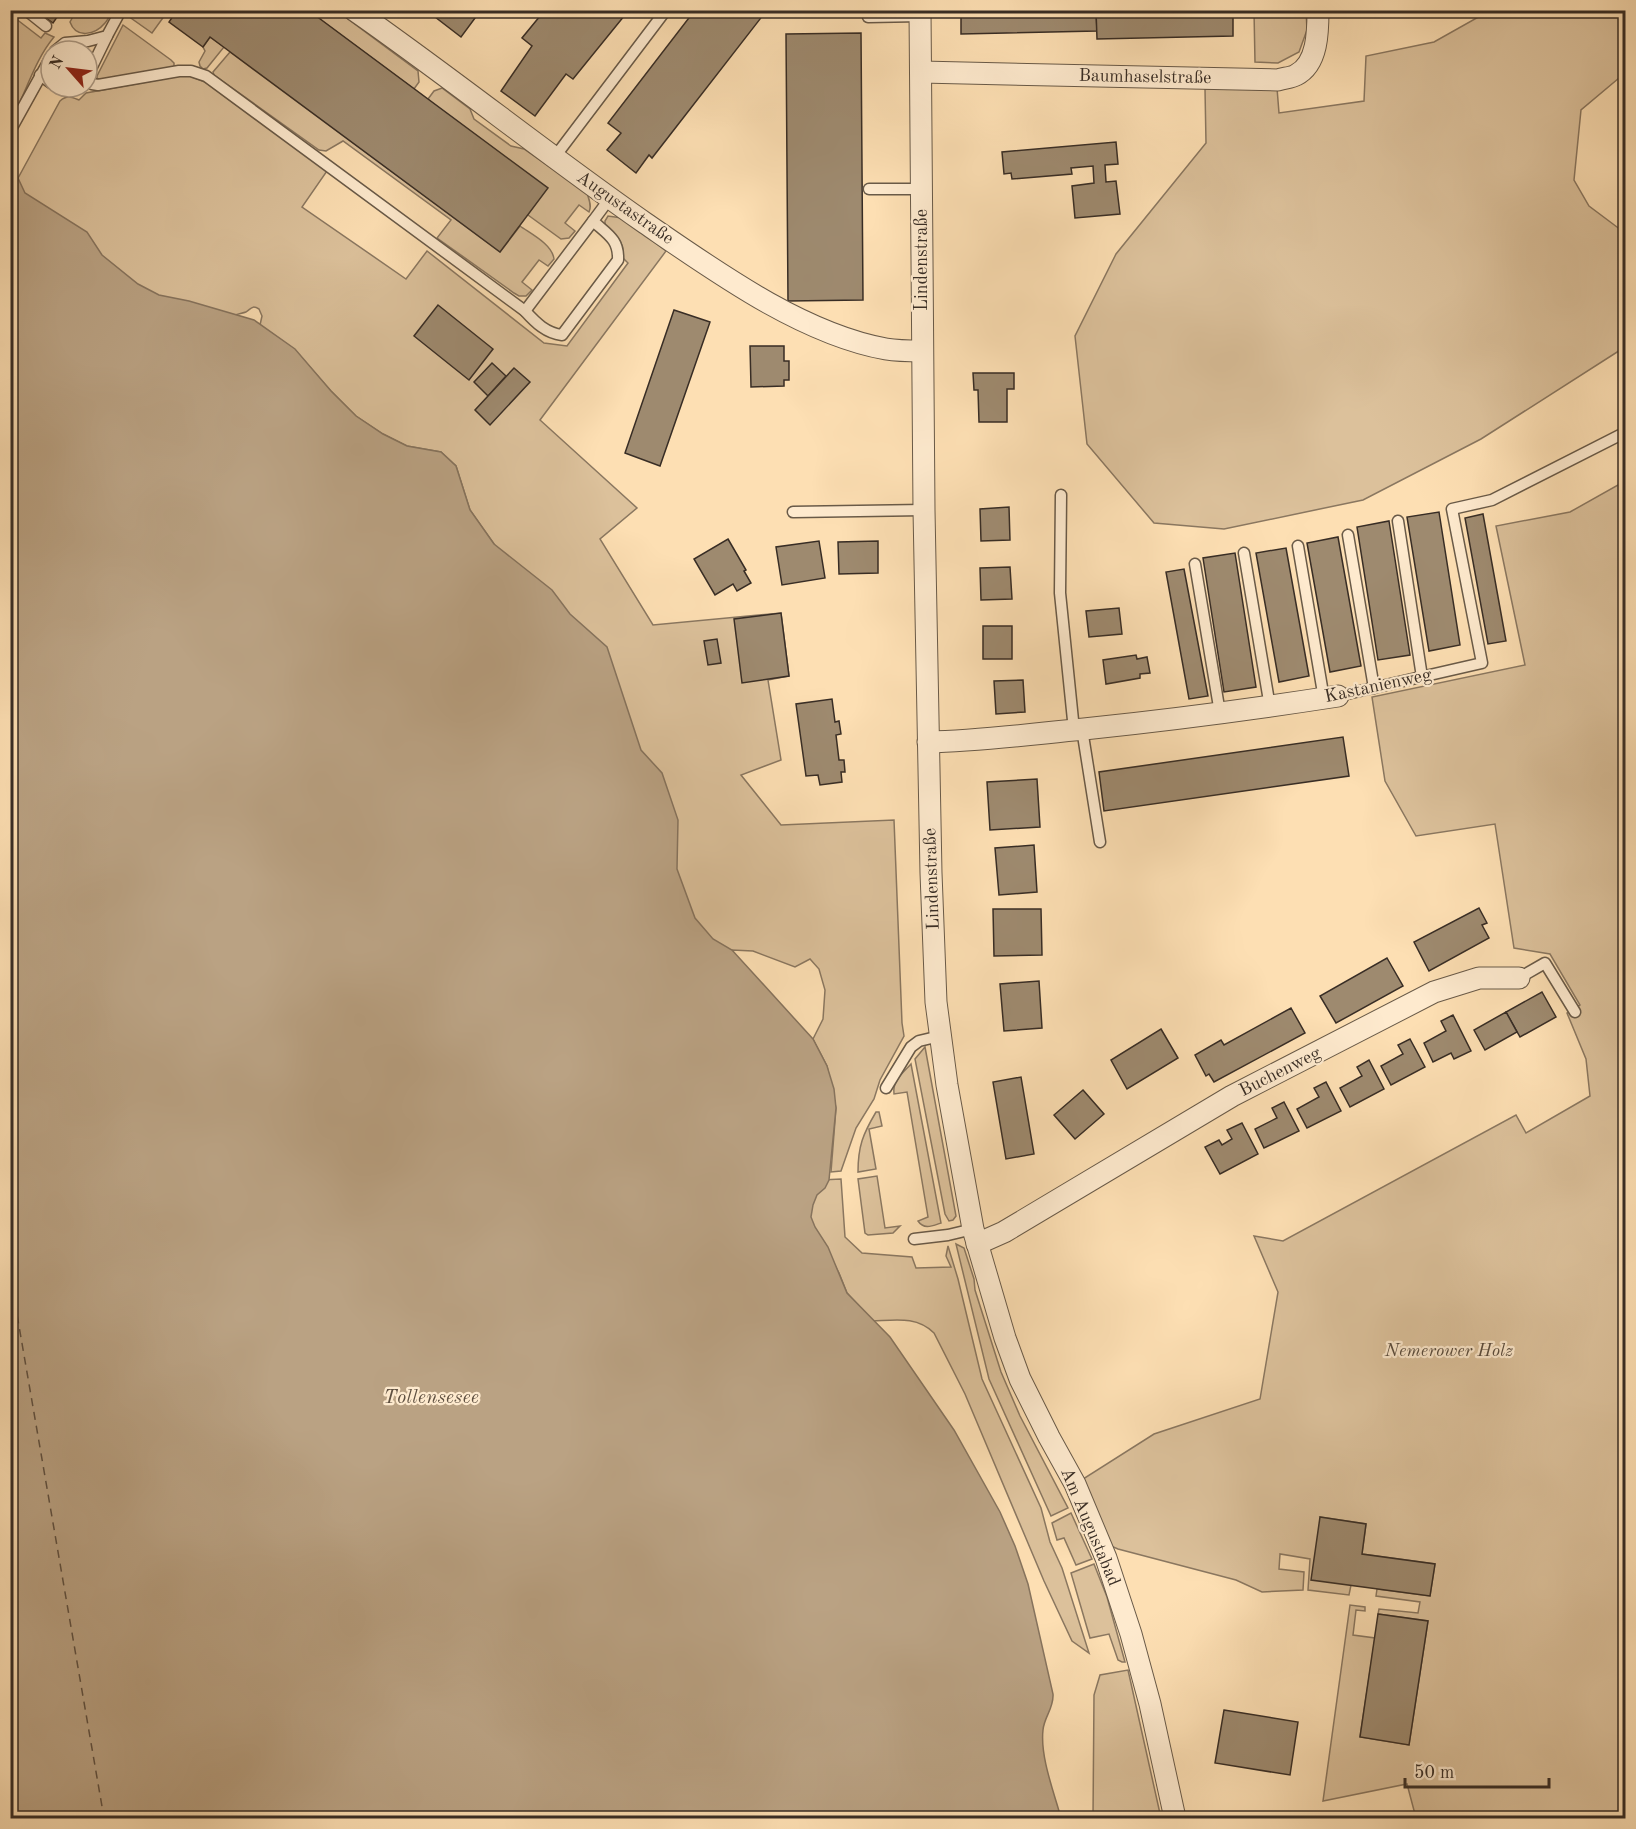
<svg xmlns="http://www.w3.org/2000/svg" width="1636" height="1829" font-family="'Old Standard TT',serif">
<rect width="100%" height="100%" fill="#fddfb3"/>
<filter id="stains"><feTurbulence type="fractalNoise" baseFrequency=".00333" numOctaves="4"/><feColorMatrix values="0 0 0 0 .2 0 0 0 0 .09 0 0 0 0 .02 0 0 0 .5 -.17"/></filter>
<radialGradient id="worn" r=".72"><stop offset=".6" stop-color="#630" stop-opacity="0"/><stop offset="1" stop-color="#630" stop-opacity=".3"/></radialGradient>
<g fill="#dcc19b" stroke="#8a7760" stroke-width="1.5">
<path d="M76,11V10L112,11C110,15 108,20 105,23C95,35 76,39 70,22Z"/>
<polygon points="130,11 158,11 165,15 152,33 128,16"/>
<polygon points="317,11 337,11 418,71 419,82 414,89 314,15"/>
<polygon points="1254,11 1306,11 1307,30 1299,52 1278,63 1255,62"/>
<polygon points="1489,11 1625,11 1625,73 1581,110 1574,180 1589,206 1625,233 1625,347 1481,439 1363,500 1224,529 1154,523 1087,444 1075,336 1116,254 1206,143 1205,89 1277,88 1279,113 1364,101 1366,56 1434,42"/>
<path d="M11,15L41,38L45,33L54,37C34,61 26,93 11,120Z"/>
<polygon points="123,25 171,60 174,63 174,68 101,81 97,78 97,76"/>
<polygon points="210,37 224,47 207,68 203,69 200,66 199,62 205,51 203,47"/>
<path d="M230,52L500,252L520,226C531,234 552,244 554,259L548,266L539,260L522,282L532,290L526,296H519L514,293L437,238L451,220L343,141L326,151L319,150L214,75L213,72Z"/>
<path d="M180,76H190L205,82L327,171L302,207L406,279L427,251L544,343L567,346L628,263L623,258C625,242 617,235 605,226V221L608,216L622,218L666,251L540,420L637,508L600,539L653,625L781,613L789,676L768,680L781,760L741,775L781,825L894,820L902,1023L904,1036L880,1080L874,1099L856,1128L841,1171L831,1172L836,1108L827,1066L813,1039L823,1019L825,990L819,969L810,959L795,967L753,951L732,950L716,959L494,544L470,510L456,466L441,452L407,446L383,434L356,416L331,391L295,350L260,325L262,316L259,309C252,305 252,308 246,312C243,313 238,314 235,315L230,329L119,297L11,191L60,101C67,95 71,97 79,100L86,93Z"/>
<path d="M442,88L470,109L474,119L511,146L524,149L587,193C589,199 592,206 589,212L579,205L565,223L575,231L569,238L561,239L528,215L428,99L434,91Z"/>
<polygon points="1625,481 1625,1818 1416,1818 1407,1784 1323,1801 1350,1605 1365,1607 1365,1611 1356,1610 1353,1635 1375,1638 1360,1737 1409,1745 1428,1621 1378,1614 1379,1609 1418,1613 1420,1602 1376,1596 1377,1589 1430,1596 1435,1564 1362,1554 1366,1524 1320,1517 1351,1585 1349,1595 1308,1590 1310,1559 1280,1554 1279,1569 1304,1572 1303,1590 1262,1592 1236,1580 1118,1549 1111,1546 1083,1479 1154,1434 1260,1399 1278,1292 1254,1236 1283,1241 1516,1115 1526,1133 1590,1096 1586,1059 1567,1013 1580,1005 1550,954 1514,948 1495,824 1416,836 1385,781 1372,697 1525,665 1496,526 1570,512"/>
<polygon points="925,1047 956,1216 953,1220 949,1221 945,1214 915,1059"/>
<path d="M911,1064L941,1223C932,1226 924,1230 918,1221L928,1217L907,1092L894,1094C892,1081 903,1073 911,1064Z"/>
<path d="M876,1112H879L882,1126L869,1129L876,1169L858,1172C858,1146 863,1134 876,1112Z"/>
<polygon points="877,1176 885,1228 900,1226 893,1233 868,1235 865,1233 858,1179"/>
<path d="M841,1179L845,1237L862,1253L912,1257L916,1268L951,1267L946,1256L948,1246L958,1279L982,1379L1041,1508L1050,1542L1062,1568L1089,1653L1072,1641L1044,1581L965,1394L934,1333C917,1316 896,1320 873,1321L847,1293L839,1273L793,1192L800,1181Z"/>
<polygon points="956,1244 964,1248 974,1279 975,1290 1001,1372 1020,1416 1068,1508 1051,1516 989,1379"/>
<polygon points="1071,1513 1092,1559 1076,1565 1064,1538 1057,1540 1052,1523"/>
<polygon points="1094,1564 1107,1597 1125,1662 1122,1662 1118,1660 1109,1634 1090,1638 1071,1573"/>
<polygon points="1128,1670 1161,1818 1093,1818 1094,1695 1100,1675"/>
</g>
<path fill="#baa283" stroke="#86735d" stroke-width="1.5" d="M18,178L25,193L87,232L102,255L138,284L159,295L189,301L254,320L295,349L331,391L356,416L383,434L407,446L441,452L456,466L470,510L494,544L552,590L570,614L607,647L641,750L662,773L678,820L677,869L695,918L713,939L732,950L813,1039L827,1066L834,1089L836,1108L829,1180L825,1188L817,1195L813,1205L811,1217L815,1227L828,1247L847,1293L890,1337L954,1430L1000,1512L1015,1546L1028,1584L1053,1694C1054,1708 1044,1717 1043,1730C1040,1757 1054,1792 1061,1818H11L10,190Z"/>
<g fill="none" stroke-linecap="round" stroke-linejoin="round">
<polyline stroke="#5f5041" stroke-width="1.5" stroke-dasharray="8 6" stroke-linecap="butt" points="10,1274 104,1818"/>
</g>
<g fill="#9e8a6f" stroke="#382d25" stroke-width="1.5">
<polygon points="35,10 62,10 53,23"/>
<polygon points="177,10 308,10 548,188 500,252 210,37 203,47 169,22"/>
<polygon points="426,10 481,10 461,37"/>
<polygon points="545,10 629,10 573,79 566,74 535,116 501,91 532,46 522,38"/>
<polygon points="695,10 767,10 652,158 649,155 636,173 607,150 621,133 608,123"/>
<polygon points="961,10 1096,10 1097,31 961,34"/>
<polygon points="1096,10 1233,10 1233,36 1097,39"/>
<polygon points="861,33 863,300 788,301 786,34"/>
<polygon points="1116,142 1118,164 1105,165 1106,182 1116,181 1120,214 1075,218 1072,186 1094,183 1093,166 1071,168 1072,174 1012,179 1011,173 1004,174 1002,152"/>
<polygon points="438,305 493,349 469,380 414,336"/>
<polygon points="674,310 710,322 660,466 625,453"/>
<polygon points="750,346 784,346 784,361 789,361 789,380 784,380 784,386 751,387"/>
<polygon points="492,363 506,376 488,396 474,382"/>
<polygon points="514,368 530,382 490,425 475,410"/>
<polygon points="973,373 1014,373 1014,389 1007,389 1007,422 979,422 978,390 974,390"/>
<polygon points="1009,507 1010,540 981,541 980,509"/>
<polygon points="1439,512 1460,645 1429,651 1407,517"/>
<polygon points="1483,514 1506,641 1488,644 1465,518"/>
<polygon points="1389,521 1410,655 1378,660 1357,527"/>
<polygon points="1338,537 1361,666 1330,672 1307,543"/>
<polygon points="728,539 746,570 744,571 751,583 737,591 733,584 715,595 694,559"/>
<polygon points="819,541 825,578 782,585 776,547"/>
<polygon points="878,541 878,573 839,574 838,542"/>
<polygon points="1286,548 1309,676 1279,682 1256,553"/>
<polygon points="1235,553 1256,687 1224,692 1203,558"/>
<polygon points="1010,567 1012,599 981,600 980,568"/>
<polygon points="1184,569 1208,696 1189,699 1166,572"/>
<polygon points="1119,608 1122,634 1089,637 1086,611"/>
<polygon points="781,613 789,676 742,683 734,619"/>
<rect x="983" y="626" width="29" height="33"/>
<polygon points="717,639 721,663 708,665 704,641"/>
<polygon points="1136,655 1137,659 1147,657 1150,673 1140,674 1140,678 1106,684 1103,660"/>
<polygon points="1023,680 1025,712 996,714 994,681"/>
<polygon points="832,699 835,722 839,721 841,734 836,735 839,760 844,760 845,772 841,772 842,782 820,785 818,775 806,776 796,704"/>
<polygon points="1343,737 1349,776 1104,811 1099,772"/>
<polygon points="1037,779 1040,827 990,830 987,782"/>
<polygon points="1034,845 1037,892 999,895 995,848"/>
<polygon points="1479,908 1487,923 1482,925 1489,938 1429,971 1414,942"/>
<polygon points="993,909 1041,909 1042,955 994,956"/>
<polygon points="1387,958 1403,986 1336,1023 1320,996"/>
<polygon points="1039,981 1042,1028 1004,1031 1000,984"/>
<polygon points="1542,992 1556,1017 1520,1037 1506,1012"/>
<polygon points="1291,1008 1305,1033 1214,1082 1209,1074 1206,1076 1195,1055 1221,1040 1224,1045"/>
<polygon points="1506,1012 1517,1032 1485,1050 1474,1030"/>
<polygon points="1453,1015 1471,1051 1454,1059 1451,1053 1433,1062 1424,1043 1446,1031 1441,1021"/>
<polygon points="1161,1029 1178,1058 1127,1089 1111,1060"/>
<polygon points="1410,1039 1425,1067 1391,1085 1381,1066 1403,1054 1398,1045"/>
<polygon points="1369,1060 1384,1089 1350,1107 1340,1088 1362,1076 1357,1067"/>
<polygon points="1021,1077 1034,1154 1006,1159 993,1082"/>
<polygon points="1326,1082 1341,1111 1307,1128 1297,1109 1319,1097 1314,1088"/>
<polygon points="1083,1090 1104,1114 1075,1139 1054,1115"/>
<polygon points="1284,1102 1299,1131 1264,1148 1255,1129 1277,1118 1272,1108"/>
<polygon points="1242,1123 1258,1154 1220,1174 1205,1147 1219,1140 1222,1145 1232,1139 1227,1130"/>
<polygon points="1320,1517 1366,1524 1362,1554 1435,1564 1430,1596 1311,1580"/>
<polygon points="1378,1614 1428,1621 1409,1745 1360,1737"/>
<polygon points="1224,1710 1298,1722 1290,1775 1215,1763"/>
</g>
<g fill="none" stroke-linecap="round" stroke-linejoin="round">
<g stroke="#695a48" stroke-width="13">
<g id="service">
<polyline points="26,10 46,26"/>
<polyline points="868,17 921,16"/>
<polyline points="55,51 65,43 88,41 107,36 121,10"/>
<polyline points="40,75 51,83"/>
<polyline points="87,77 107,36"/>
<path d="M87,81L92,84L98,85L179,71H191L206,76L525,311C536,323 546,333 562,335L618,260C619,239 607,234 593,221L610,198"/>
<polyline points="58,87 66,91 76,87"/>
<polyline points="10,131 51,57"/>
<polyline points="554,158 666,10"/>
<polyline points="869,189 922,189"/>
<polyline points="525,311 593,221"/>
<polyline points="1061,495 1060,593 1074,730"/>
<polyline points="793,512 924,510"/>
<polyline points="1398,521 1422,677"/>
<polyline points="1348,535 1374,688"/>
<polyline points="1298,546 1324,699"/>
<polyline points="1244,553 1270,707"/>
<polyline points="1195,564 1220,713"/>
<polyline points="1338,696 1482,663 1452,509 1492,500 1626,432"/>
<polyline points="1082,729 1100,842"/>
<polyline points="1519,978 1545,963 1575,1012"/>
<polyline points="886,1088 911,1047 919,1041 940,1036"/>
<polyline points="914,1239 948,1235 973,1229"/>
</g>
</g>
<g stroke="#695a48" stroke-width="23">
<g id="minor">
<path d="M354,10C453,79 546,154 645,223C715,271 802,334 886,349C898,351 910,351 922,351"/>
<polyline points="920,10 924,510 931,873 936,1002 947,1085 973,1229 1005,1338 1020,1379 1049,1437 1075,1484 1106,1558 1131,1634 1150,1704 1175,1818"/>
<path d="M921,72L1278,80C1283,78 1291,78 1296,75C1318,64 1318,31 1318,10"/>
<path d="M928,742C980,741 1032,734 1084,729C1169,720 1254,709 1338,696"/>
<polyline points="977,1244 1004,1232 1232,1096 1434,992 1479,978 1519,978"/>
</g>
</g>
<use href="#service" stroke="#feeace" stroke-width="10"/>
<use href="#minor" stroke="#feeace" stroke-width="21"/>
</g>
<g text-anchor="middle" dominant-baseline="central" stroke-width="4.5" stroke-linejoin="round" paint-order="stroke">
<g font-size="18" fill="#382d25" stroke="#feeace">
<text transform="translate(1145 77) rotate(1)">Baumhaselstraße</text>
<text transform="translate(625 208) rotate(35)">Augustastraße</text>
<text transform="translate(922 260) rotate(-90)">Lindenstraße</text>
<text transform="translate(1378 686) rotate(-12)">Kastanienweg</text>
<text transform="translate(932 879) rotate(-92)">Lindenstraße</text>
<text transform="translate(1280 1072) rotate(-27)">Buchenweg</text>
<text transform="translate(1090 1527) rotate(67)">Am Augustabad</text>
</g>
<g font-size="18" font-style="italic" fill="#594b3d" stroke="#feeace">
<text x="1449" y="1351">Nemerower Holz</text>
</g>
<g font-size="20" font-style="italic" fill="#5f5041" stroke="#feeace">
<text x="431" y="1398">Tollensesee</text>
</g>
</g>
<rect width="1636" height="1829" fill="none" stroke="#fddfb3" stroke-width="36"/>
<rect x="12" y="12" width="1612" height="1805" fill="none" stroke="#382d25" stroke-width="3"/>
<rect x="18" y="18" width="1600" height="1793" fill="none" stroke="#382d25" stroke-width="1.5"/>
<g transform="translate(69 69) rotate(298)"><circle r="28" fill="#feeace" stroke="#af9e8a" stroke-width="1.5"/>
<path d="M0-4.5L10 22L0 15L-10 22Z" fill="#8f2418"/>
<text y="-9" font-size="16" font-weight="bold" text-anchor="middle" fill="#382d25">N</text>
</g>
<path d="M1405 1778v9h144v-9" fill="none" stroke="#382d25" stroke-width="3"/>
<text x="1414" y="1778" font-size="18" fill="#382d25" stroke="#feeace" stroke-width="4.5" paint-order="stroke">50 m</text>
<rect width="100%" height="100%" filter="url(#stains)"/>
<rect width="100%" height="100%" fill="url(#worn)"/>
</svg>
